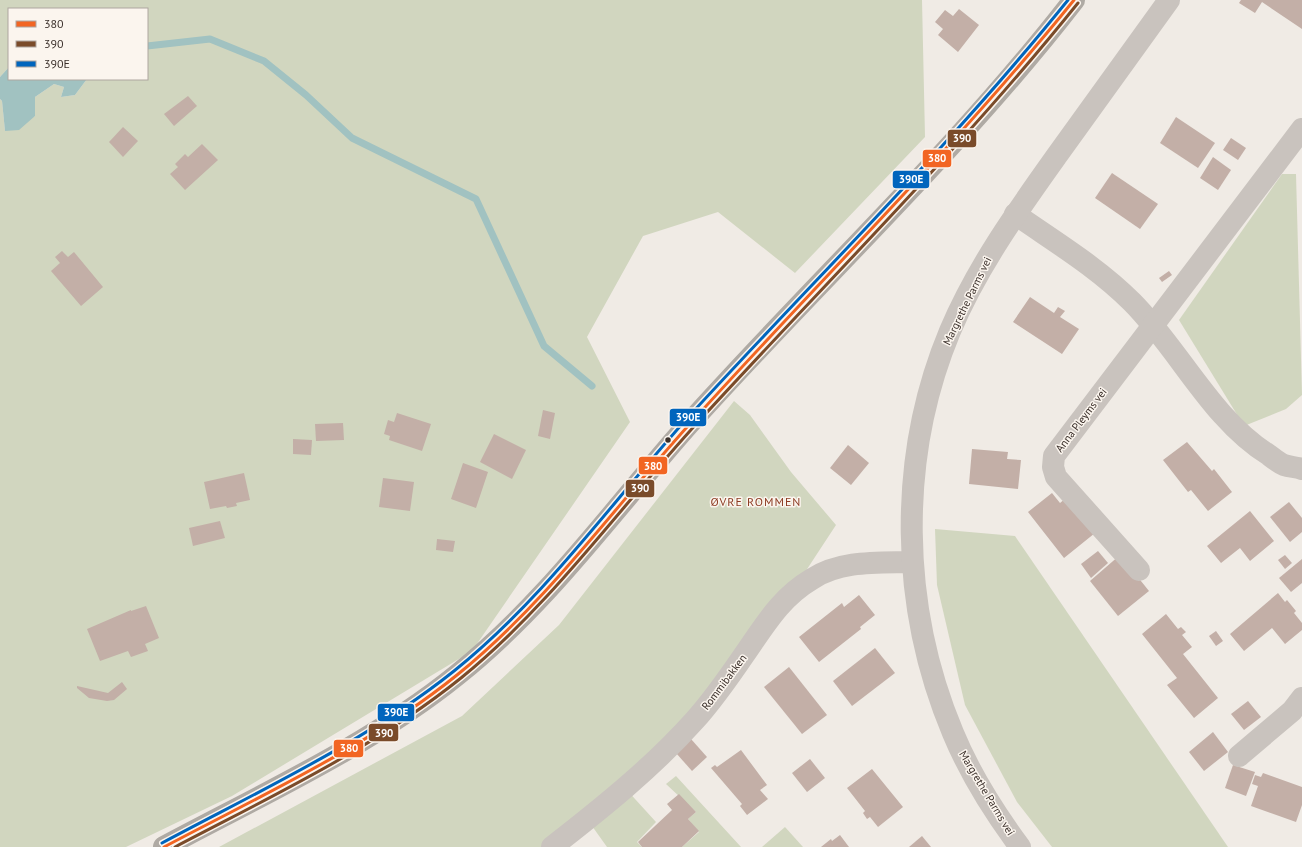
<svg xmlns="http://www.w3.org/2000/svg" width="1302" height="847" font-family="'PT Sans',sans-serif">
<rect width="100%" height="100%" fill="#f0ebe5"/>
<g fill="#d1d6bf">
<polygon points="0,0 922,0 925,137 795,273 718,212 643,236 587,337 630,422 472,651 232,796 126,847 0,847 0,99 2,101 5,131 35,116 35,97 54,84 64,87 61,97 75,95 87,79 147,79 147,9 9,9 9,67 0,77"/>
<polygon points="1282,174 1296,174 1302,395 1286,409 1244,426 1179,320"/>
<polygon points="734,401 750,415 791,472 836,525 792,592 625,788 656,822 637,842 642,847 607,847 587,819 552,847 219,847 462,716 559,625"/>
<polygon points="935,529 1015,536 1228,847 1052,847 1017,802 965,705 937,585"/>
<polygon points="676,776 741,847 682,847 699,832 688,819 696,812 666,784"/>
<polygon points="785,827 803,847 762,847"/>
</g>
<polygon fill="#a1c2c1" points="9,67 9,79 87,79 75,95 61,97 64,87 54,84 35,97 35,116 19,130 5,131 2,101 0,99 0,77"/>
<g fill="none" stroke-linecap="round" stroke-linejoin="round">
<polyline stroke="#a1c2c1" stroke-width="7" points="147,46 210,39 264,61 306,95 352,138 476,199 544,346 592,386"/>
</g>
<g fill="#c3afa7">
<polygon points="1241,0 1302,0 1302,29 1262,2 1255,13 1239,3"/>
<polygon points="959,9 979,25 958,52 938,35 943,29 935,22 945,10 953,16"/>
<polygon points="188,96 197,106 174,126 164,114"/>
<polygon points="1176,117 1215,143 1198,168 1160,143"/>
<polygon points="123,127 138,141 123,157 109,142"/>
<polygon points="1231,138 1246,148 1238,160 1223,150"/>
<polygon points="202,144 218,160 185,190 170,174 178,167 175,164 185,154 188,157"/>
<polygon points="1213,157 1231,170 1218,190 1200,178"/>
<polygon points="1112,173 1158,204 1140,229 1095,198"/>
<polygon points="62,251 68,257 74,252 103,287 81,306 51,271 60,263 55,257"/>
<polygon points="1169,271 1172,275 1162,282 1159,278"/>
<polygon points="1030,297 1054,313 1058,307 1065,311 1060,317 1079,329 1062,354 1013,322"/>
<polygon points="543,410 555,413 550,439 538,436"/>
<polygon points="397,413 431,424 422,451 389,440 390,436 384,434 388,420 394,422"/>
<polygon points="343,423 344,440 316,441 315,424"/>
<polygon points="494,434 526,450 512,479 480,462"/>
<polygon points="293,439 312,440 311,455 293,454"/>
<polygon points="1187,442 1212,471 1214,469 1232,492 1208,511 1191,490 1188,492 1163,460"/>
<polygon points="848,445 869,463 851,485 830,468"/>
<polygon points="972,449 1008,452 1007,459 1021,460 1018,489 969,484"/>
<polygon points="463,463 488,472 476,508 451,499"/>
<polygon points="244,473 250,500 236,503 237,506 227,508 226,506 210,509 204,482"/>
<polygon points="383,478 414,482 410,511 379,507"/>
<polygon points="1052,493 1060,503 1066,498 1095,533 1064,558 1028,512"/>
<polygon points="1289,502 1302,518 1302,532 1290,542 1270,517"/>
<polygon points="1250,511 1274,541 1250,561 1240,548 1221,563 1207,546"/>
<polygon points="220,521 225,538 193,546 189,528"/>
<polygon points="437,539 455,541 453,552 436,550"/>
<polygon points="1098,551 1108,563 1091,578 1081,564"/>
<polygon points="1120,555 1149,591 1118,616 1090,581"/>
<polygon points="1285,555 1292,563 1285,569 1278,560"/>
<polygon points="1302,559 1302,583 1291,592 1279,578"/>
<polygon points="1278,593 1285,602 1287,600 1296,611 1294,613 1302,623 1302,630 1285,644 1272,628 1244,651 1230,634"/>
<polygon points="859,595 875,615 860,627 861,629 819,662 799,637 842,603 844,607"/>
<polygon points="146,606 159,638 145,644 148,651 131,657 128,651 100,661 87,629 131,610 131,611"/>
<polygon points="1166,614 1178,629 1181,627 1186,632 1182,635 1192,647 1183,654 1218,698 1194,718 1167,685 1177,678 1142,634"/>
<polygon points="1216,631 1223,641 1216,646 1209,636"/>
<polygon points="875,648 895,673 852,706 833,681"/>
<polygon points="789,667 827,715 802,734 764,687"/>
<polygon points="122,682 127,689 114,700 107,701 89,698 77,688 77,686 108,693"/>
<polygon points="1248,701 1261,717 1244,730 1231,714"/>
<polygon points="1213,732 1228,752 1204,771 1189,752"/>
<polygon points="691,739 707,757 692,771 676,753"/>
<polygon points="741,750 767,785 760,790 768,799 747,815 740,806 742,804 711,768 715,765 717,767"/>
<polygon points="810,759 825,778 807,792 792,773"/>
<polygon points="1233,765 1255,772 1246,796 1225,788"/>
<polygon points="872,769 903,807 878,827 870,817 867,819 863,813 865,811 847,788"/>
<polygon points="1263,773 1302,787 1302,805 1296,822 1251,806 1258,786 1252,784 1255,775 1261,777"/>
<polygon points="679,794 696,812 688,819 699,831 682,847 642,847 638,842 672,810 667,804"/>
<polygon points="840,835 849,847 821,847 831,839 832,841"/>
<polygon points="922,836 931,847 909,847"/>
</g>
<g fill="none" stroke-linecap="round" stroke-linejoin="round">
<g stroke="#c9c3be" stroke-width="22">
<path d="M1015,214C1055,242 1097,267 1132,302C1179,349 1212,420 1269,455C1273,458 1279,463 1284,465C1290,467 1296,467 1302,469"/>
<polyline points="1139,570 1056,477 1053,467 1054,456 1302,129"/>
<polyline points="1239,756 1292,711 1302,698"/>
<path d="M552,847C602,808 652,768 695,720C713,700 729,677 744,655C765,625 780,598 812,579C841,560 879,563 912,562"/>
<path d="M1020,847C994,812 970,774 953,733C900,607 897,458 950,331C977,267 1018,210 1058,154C1095,102 1132,51 1169,0"/>
</g>
<path stroke="#afaaa4" stroke-width="22" d="M164,847C261,795 372,744 457,675C546,604 613,510 688,425C815,283 958,150 1074,0"/>
<g stroke="#fbf5ee" stroke-width="6">
<path id="bus-1" d="M164,847C264,794 369,746 457,675C550,600 617,503 697,416C823,277 956,146 1074,0"/>
</g>
<g stroke="#fbf5ee" stroke-width="6">
<path id="bus-2" d="M175,847C272,796 374,748 461,678C552,604 620,507 699,421C826,282 960,150 1078,3"/>
</g>
<g stroke="#fbf5ee" stroke-width="6">
<path id="bus-3" d="M162,843C261,790 365,742 454,671C546,597 613,500 692,413C818,276 951,145 1068,0"/>
</g>
<use href="#bus-1" stroke="#f26522" stroke-width="3"/>
<use href="#bus-2" stroke="#7a4b2a" stroke-width="3"/>
<use href="#bus-3" stroke="#0065bd" stroke-width="3"/>
</g>
<circle fill="#3b302b" stroke="#fbf5ee" stroke-width="1.5" cx="668" cy="440" r="3.5"/>
<g text-anchor="middle" dominant-baseline="central" stroke-width="3" stroke-linejoin="round" paint-order="stroke">
<g font-size="11" fill="#3b302b" stroke="#fbf5ee">
<text transform="translate(967 301) rotate(-64)">Margrethe Parms vei</text>
<text transform="translate(1081 420) rotate(-53)">Anna Pleyms vei</text>
<text transform="translate(724 682) rotate(-53)">Rommibakken</text>
<text transform="translate(987 793) rotate(59)">Margrethe Parms vei</text>
</g>
<g font-size="12" letter-spacing="1" fill="#8c3b22" stroke="#fbf5ee">
<text x="756" y="501">ØVRE ROMMEN</text>
</g>
</g>
<g stroke="#fbf5ee" stroke-width="1.5">
<rect x="947" y="129" width="30" height="19" rx="4" fill="#7a4b2a"/>
<rect x="922" y="149" width="30" height="19" rx="4" fill="#f26522"/>
<rect x="892" y="170" width="38" height="19" rx="4" fill="#0065bd"/>
<rect x="669" y="408" width="38" height="19" rx="4" fill="#0065bd"/>
<rect x="638" y="456" width="30" height="19" rx="4" fill="#f26522"/>
<rect x="625" y="479" width="30" height="19" rx="4" fill="#7a4b2a"/>
<rect x="377" y="703" width="38" height="19" rx="4" fill="#0065bd"/>
<rect x="368" y="723" width="31" height="19" rx="4" fill="#7a4b2a"/>
<rect x="333" y="739" width="31" height="19" rx="4" fill="#f26522"/>
</g>
<g font-size="11" text-anchor="middle" font-weight="bold" fill="#fff">
<text x="962" y="142">390</text>
<text x="937" y="162">380</text>
<text x="911" y="183">390E</text>
<text x="688" y="421">390E</text>
<text x="653" y="470">380</text>
<text x="640" y="492">390</text>
<text x="396" y="716">390E</text>
<text x="384" y="737">390</text>
<text x="349" y="752">380</text>
</g>
<rect x="8" y="8" width="140" height="72" fill="#fbf5ee" stroke="#aea6a0"/>
<rect x="16" y="21" width="20" height="6" fill="#f26522" stroke="#aea6a0"/>
<text x="44" y="28" font-size="12" fill="#3b302b">380</text>
<rect x="16" y="41" width="20" height="6" fill="#7a4b2a" stroke="#aea6a0"/>
<text x="44" y="48" font-size="12" fill="#3b302b">390</text>
<rect x="16" y="61" width="20" height="6" fill="#0065bd" stroke="#aea6a0"/>
<text x="44" y="68" font-size="12" fill="#3b302b">390E</text>
</svg>
